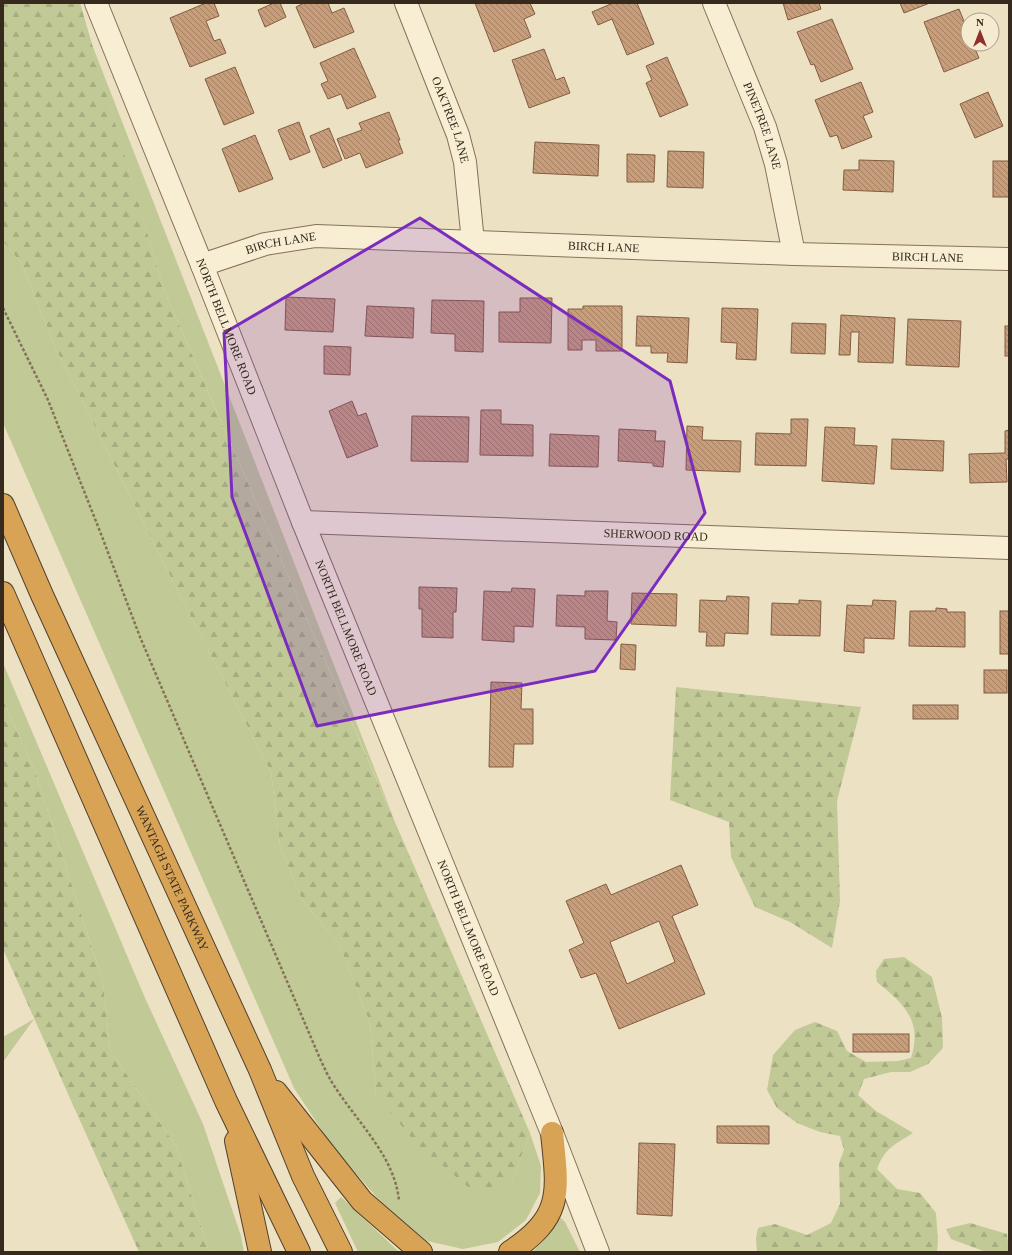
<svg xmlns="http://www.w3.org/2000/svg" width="1012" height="1255" font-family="'Times New Roman',serif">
<defs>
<pattern id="forest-firs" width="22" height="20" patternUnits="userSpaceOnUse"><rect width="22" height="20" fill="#c1c996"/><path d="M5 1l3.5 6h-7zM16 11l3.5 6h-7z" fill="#a6ad81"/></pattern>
<pattern id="building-back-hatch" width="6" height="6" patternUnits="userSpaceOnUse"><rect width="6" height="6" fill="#c89d79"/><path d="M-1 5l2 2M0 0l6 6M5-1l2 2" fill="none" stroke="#a38063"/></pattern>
</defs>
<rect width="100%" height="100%" fill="#ece1c2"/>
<g fill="#c1c996">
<polygon points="91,42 394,819 164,290"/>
<polygon points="3,241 22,264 55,347 188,611 271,772 280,846 302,900 340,946 370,1023 376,1096 512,1181 530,1133 541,1166 540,1193 526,1220 498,1242 463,1249 427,1241 380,1201 332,1146 294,1088 3,423"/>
<polygon points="3,663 145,998 203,1124 241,1236 244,1252 209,1252 176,1146 110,1050 103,982 35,771 3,700"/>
<polygon points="34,1019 3,1062 3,1037"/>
<polygon points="341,1197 399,1252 358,1252 335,1203"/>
<polygon points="560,1217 565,1222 580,1252 532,1252 543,1241 555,1221"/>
</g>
<g fill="url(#forest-firs)">
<polygon points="3,3 80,3 164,290 530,1133 512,1181 474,1192 418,1145 376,1096 370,1023 340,946 302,900 280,846 271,772 188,611 55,347 22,264 3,241"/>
<polygon points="676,687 861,707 837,801 840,901 832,948 790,922 755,907 731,857 729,822 670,800"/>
<polygon points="3,700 35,771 103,982 110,1050 176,1146 209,1252 139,1252 3,949"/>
<path d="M904,957L932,977L942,1018L943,1048L928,1064L910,1072H891L864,1079L858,1095L876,1111L913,1133C895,1144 884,1149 877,1169L897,1189L920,1193L936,1213L938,1241L937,1252H757L756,1238L758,1228L775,1224L807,1235L831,1223L840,1204L839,1163L844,1150L840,1136L820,1132L797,1123L777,1108L767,1090L773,1055L795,1030L815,1022L837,1031L847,1051L866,1062L898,1061L911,1058C923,1021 904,1004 877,982L876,971L884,959Z"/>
<polygon points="970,1223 1007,1234 1009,1252 986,1252 951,1239 946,1229"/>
</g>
<g fill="url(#building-back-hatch)" stroke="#835d41" fill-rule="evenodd">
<polygon points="206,3 214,3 219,16 206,21 214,41 220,39 226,53 190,67 170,18"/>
<polygon points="274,3 280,3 286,17 265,27 258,10"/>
<polygon points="304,3 328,3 332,13 344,8 354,32 314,48 296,7"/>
<polygon points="475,3 530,3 535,14 524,19 531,37 494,52"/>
<polygon points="613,3 637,3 654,44 627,55 612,19 598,25 592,12"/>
<polygon points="783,3 819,3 821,9 788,20"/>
<polygon points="900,3 930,3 904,13"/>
<polygon points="959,9 968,31 968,44 973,44 979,58 944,72 924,22"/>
<polygon points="832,19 853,69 821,82 814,64 811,65 797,32"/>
<polygon points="354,48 376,97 347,109 341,94 328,99 321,84 328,81 320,63"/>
<polygon points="544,49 556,80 564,77 570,93 529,108 512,60"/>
<polygon points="667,57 688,105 660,117 646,83 652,80 646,66"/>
<polygon points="235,67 254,113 224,125 205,79"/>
<polygon points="861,82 873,112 863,116 872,137 842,149 837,135 830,137 815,100"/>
<polygon points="988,92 1003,126 975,138 960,104"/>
<polygon points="389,112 400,140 398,140 403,153 366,168 360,153 345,159 337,139 362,130 359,123"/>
<polygon points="299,122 310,152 290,160 278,130"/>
<polygon points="329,128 342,160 323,168 310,136"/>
<polygon points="255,135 273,179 239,192 222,149"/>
<polygon points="535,142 599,145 598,176 533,173"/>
<polygon points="668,151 704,152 703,188 667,187"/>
<polygon points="627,154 655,155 654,182 627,182"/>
<polygon points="859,160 894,161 893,192 843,190 844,170 859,170"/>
<rect x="993" y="161" width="16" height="36"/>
<polygon points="286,297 335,299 333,332 285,330"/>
<polygon points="520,298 552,298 551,343 499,342 499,312 520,312"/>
<polygon points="432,300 484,301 483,352 455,351 455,334 431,333"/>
<polygon points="367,306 414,308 413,338 365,336"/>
<polygon points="583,306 622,306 622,351 596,351 596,340 582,340 582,350 568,350 568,309 583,309"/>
<polygon points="722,308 758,309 756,360 736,359 737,343 721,342"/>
<polygon points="841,315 895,318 893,363 858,362 859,332 851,332 850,355 839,355"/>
<polygon points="637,316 689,318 687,363 667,362 668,353 651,353 651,346 636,346"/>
<polygon points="908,319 961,321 959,367 906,365"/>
<polygon points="792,323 826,324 825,354 791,353"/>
<rect x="1005" y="326" width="4" height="30"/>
<polygon points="324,346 351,347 350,375 324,374"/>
<polygon points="352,401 358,416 366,413 378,446 347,458 329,411"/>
<polygon points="481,410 501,410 501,424 533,425 533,456 480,455"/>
<polygon points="412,416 469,417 468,462 411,461"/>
<polygon points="791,419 808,419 806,466 755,465 756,433 791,434"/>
<polygon points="687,426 703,427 702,440 741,441 740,472 686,470"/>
<polygon points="825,427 855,428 854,445 877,446 874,484 822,481"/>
<polygon points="619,429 656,431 655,441 665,441 663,467 653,466 653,463 618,461"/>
<polygon points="1009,430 1009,459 1006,459 1007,482 970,483 969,454 1005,453 1005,431"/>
<polygon points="550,434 599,436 598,467 549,466"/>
<polygon points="892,439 944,441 943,471 891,469"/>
<polygon points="419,587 457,588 456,612 453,612 453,638 422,637 422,609 419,609"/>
<polygon points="512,588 535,589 533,627 514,626 514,642 482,640 484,591 511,592"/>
<polygon points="585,591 608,591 607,621 617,622 616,640 585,639 585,627 556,626 557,595 585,596"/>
<polygon points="632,593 677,594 676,626 631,624"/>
<polygon points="727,596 749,597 748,634 725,633 724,646 706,646 707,632 699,632 700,600 726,601"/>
<polygon points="799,600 821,601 820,636 771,635 772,603 799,604"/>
<polygon points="873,600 896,601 894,639 864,638 864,653 844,651 847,605 872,606"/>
<polygon points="936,608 947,609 947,612 965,612 965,647 909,646 910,611 936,611"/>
<rect x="1000" y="611" width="9" height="43"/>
<polygon points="621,644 636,645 635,670 620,669"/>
<rect x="984" y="670" width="23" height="23"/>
<polygon points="491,682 522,683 521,709 533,709 533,744 514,744 513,767 489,767"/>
<rect x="913" y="705" width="45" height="14"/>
<path d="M681,865L698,905L672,916L705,994L619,1029L596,973L581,978L569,950L584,943L566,901L606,884L611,895ZM659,921L675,962L627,984L610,942Z"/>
<rect x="853" y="1034" width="56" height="18"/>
<polygon points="717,1126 769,1126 769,1144 717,1143"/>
<polygon points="639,1143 675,1144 672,1216 637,1214"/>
</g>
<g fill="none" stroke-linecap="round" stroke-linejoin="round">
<g stroke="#85725a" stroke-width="24">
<g id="minor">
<path id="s1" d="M406,3L458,135L465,162L473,242"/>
<path id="s2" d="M714,3L765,127L776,164L794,254"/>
<path id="s3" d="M202,265L265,244L316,236L794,254L1009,259"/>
<path id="s4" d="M303,522L1009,548"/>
</g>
</g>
<g stroke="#85725a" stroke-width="24">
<g id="tertiary">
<path id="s5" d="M96,3L202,265L303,522L552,1133L598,1252"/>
</g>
</g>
<g stroke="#52402e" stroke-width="24">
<g id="motorway">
<path id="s6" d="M3,505L42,595L260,1070L303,1176L341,1252"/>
<polyline points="3,593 226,1101 299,1252"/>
<polyline points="276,1092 362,1201 421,1252"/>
<polyline points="236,1141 260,1252"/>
<path d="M510,1252C564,1216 558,1192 552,1133"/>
</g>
</g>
<path stroke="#85725a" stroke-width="2.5" stroke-dasharray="3 2" stroke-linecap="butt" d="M3,308L48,400L101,534L140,637L318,1054C323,1065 328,1077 335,1087C358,1123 395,1157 399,1201"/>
<use href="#minor" stroke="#f7eed4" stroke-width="22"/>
<use href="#tertiary" stroke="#f7eed4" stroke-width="22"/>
<use href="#motorway" stroke="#d8a355" stroke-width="22"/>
</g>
<path fill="#7b2cbf" fill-opacity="0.2" stroke="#7b2cbf" stroke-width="3" stroke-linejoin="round" d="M420,218L670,381L705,513L595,671L317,726L232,497L224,333Z"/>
<g text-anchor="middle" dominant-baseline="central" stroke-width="3" stroke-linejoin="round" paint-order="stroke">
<g font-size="12" fill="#352a1d" stroke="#f4ebd1">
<text stroke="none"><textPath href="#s1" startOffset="125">OAKTREE LANE</textPath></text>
<text stroke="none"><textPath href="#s2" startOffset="132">PINETREE LANE</textPath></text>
<text stroke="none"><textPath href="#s3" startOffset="82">BIRCH LANE</textPath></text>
<text stroke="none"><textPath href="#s3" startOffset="406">BIRCH LANE</textPath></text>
<text stroke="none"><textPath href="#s3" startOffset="730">BIRCH LANE</textPath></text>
<text stroke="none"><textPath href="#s5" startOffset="349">NORTH BELLMORE ROAD</textPath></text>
<text stroke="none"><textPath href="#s4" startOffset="353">SHERWOOD ROAD</textPath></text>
<text stroke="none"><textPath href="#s5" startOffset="673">NORTH BELLMORE ROAD</textPath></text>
<text stroke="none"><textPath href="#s6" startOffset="410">WANTAGH STATE PARKWAY</textPath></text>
<text stroke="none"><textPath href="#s5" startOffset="997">NORTH BELLMORE ROAD</textPath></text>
</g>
</g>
<rect width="1012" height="1255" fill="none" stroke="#352a1d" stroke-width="8"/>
<g transform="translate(980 32)"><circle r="19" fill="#f4ebd1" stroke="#a89e89"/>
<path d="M0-3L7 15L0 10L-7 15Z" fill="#912f2d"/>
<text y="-6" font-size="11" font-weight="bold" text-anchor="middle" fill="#352a1d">N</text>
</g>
</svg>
